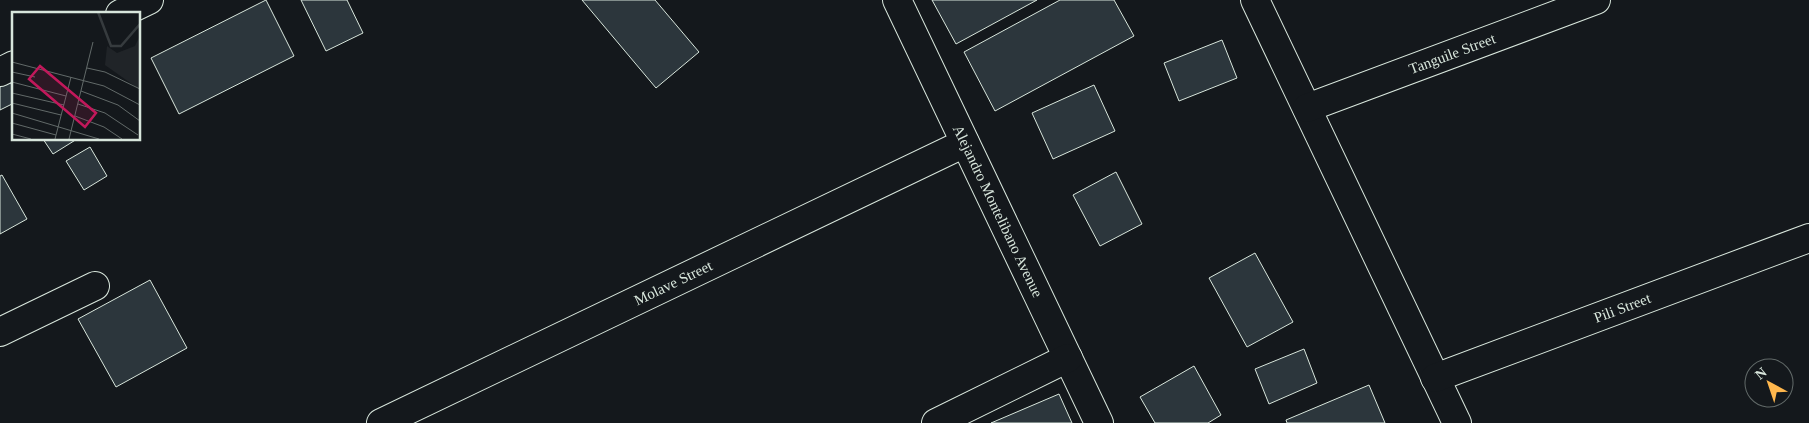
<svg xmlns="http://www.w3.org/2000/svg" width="1809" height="423" font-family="'Times New Roman',serif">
<rect width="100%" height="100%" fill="#14181c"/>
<g fill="#2c363c" stroke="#d8e6dc">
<polygon points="266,0 294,56 179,114 151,58"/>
<polygon points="301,0 347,0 363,33 326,51"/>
<polygon points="582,0 655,0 699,52 656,88"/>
<polygon points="932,0 1037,0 956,44"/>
<polygon points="1060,0 1114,0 1134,36 995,111 964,52"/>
<polygon points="1222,40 1237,78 1179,101 1164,63"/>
<polygon points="10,82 14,89 14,103 0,110 0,87"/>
<polygon points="1094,85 1115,131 1053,159 1032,113"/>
<polygon points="43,139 77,139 53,154"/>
<polygon points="90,147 107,176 84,190 66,161"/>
<polygon points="1116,172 1142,224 1100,246 1073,195"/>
<polygon points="2,175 27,219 0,234 0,176"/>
<polygon points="1255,253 1293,322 1247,347 1209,278"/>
<polygon points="150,280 187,348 116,387 78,319"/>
<polygon points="1304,349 1317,383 1269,404 1255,369"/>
<polygon points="1194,366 1221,415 1208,423 1155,423 1140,397"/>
<polygon points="1369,385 1385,423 1287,423 1286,420"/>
<polygon points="1059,394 1072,423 991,423"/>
</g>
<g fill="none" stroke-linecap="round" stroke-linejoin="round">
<g stroke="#d8e6dc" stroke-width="30">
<g id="minor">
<path id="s1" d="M897,0L1099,423"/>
<polyline points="1255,0 1457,423"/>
<polyline points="120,14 149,0"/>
<polyline points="0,72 14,65"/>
<path id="s2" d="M1307,108L1596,0"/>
<polyline points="0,332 95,286"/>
<path id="s3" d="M1435,378L1809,238"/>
<path id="s4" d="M381,423L965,143"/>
<polyline points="936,423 1068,358"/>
</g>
</g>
<use href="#minor" stroke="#14181c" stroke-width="28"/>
</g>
<g text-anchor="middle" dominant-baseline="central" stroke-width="4" stroke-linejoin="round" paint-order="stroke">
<g font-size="15" fill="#d8e6dc" stroke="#14181c">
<text stroke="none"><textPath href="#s2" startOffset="155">Tanguile Street</textPath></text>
<text stroke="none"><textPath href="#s1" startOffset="234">Alejandro Montelibano Avenue</textPath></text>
<text stroke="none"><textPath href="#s4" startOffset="324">Molave Street</textPath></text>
<text stroke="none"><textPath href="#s3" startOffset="200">Pili Street</textPath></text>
</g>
</g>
<g transform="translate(12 12)">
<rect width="128" height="128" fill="#14181c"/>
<path d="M127,26V77L93,53L95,34L105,41L123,34Z" fill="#202428"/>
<path fill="none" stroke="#363b3e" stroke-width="2.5" d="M86,0L99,34H109L128,12"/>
<path fill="none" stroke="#626a69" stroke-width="1" d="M0,50L92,74L128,93M75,56L93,60L128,77M0,60L23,65M0,70L54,84M69,79L106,93L128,109M0,81L52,93M0,91L49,103M66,92L93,101L126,123M0,101L87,127M63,104L92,115L110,127M0,111L44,123M0,122L19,127M43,127L59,65M57,127L81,30"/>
<path fill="#c2185b" fill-opacity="0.15" stroke="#c2185b" stroke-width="2.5" d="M28,54L84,101L73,115L17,67Z"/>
<rect width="128" height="128" fill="none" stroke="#d8e6dc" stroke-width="2.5"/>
</g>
<g transform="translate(1769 383) rotate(320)"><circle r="24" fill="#14181c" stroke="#626a69"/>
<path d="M0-4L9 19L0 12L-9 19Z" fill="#ffb74d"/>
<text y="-8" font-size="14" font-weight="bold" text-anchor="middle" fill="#d8e6dc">N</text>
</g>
</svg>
